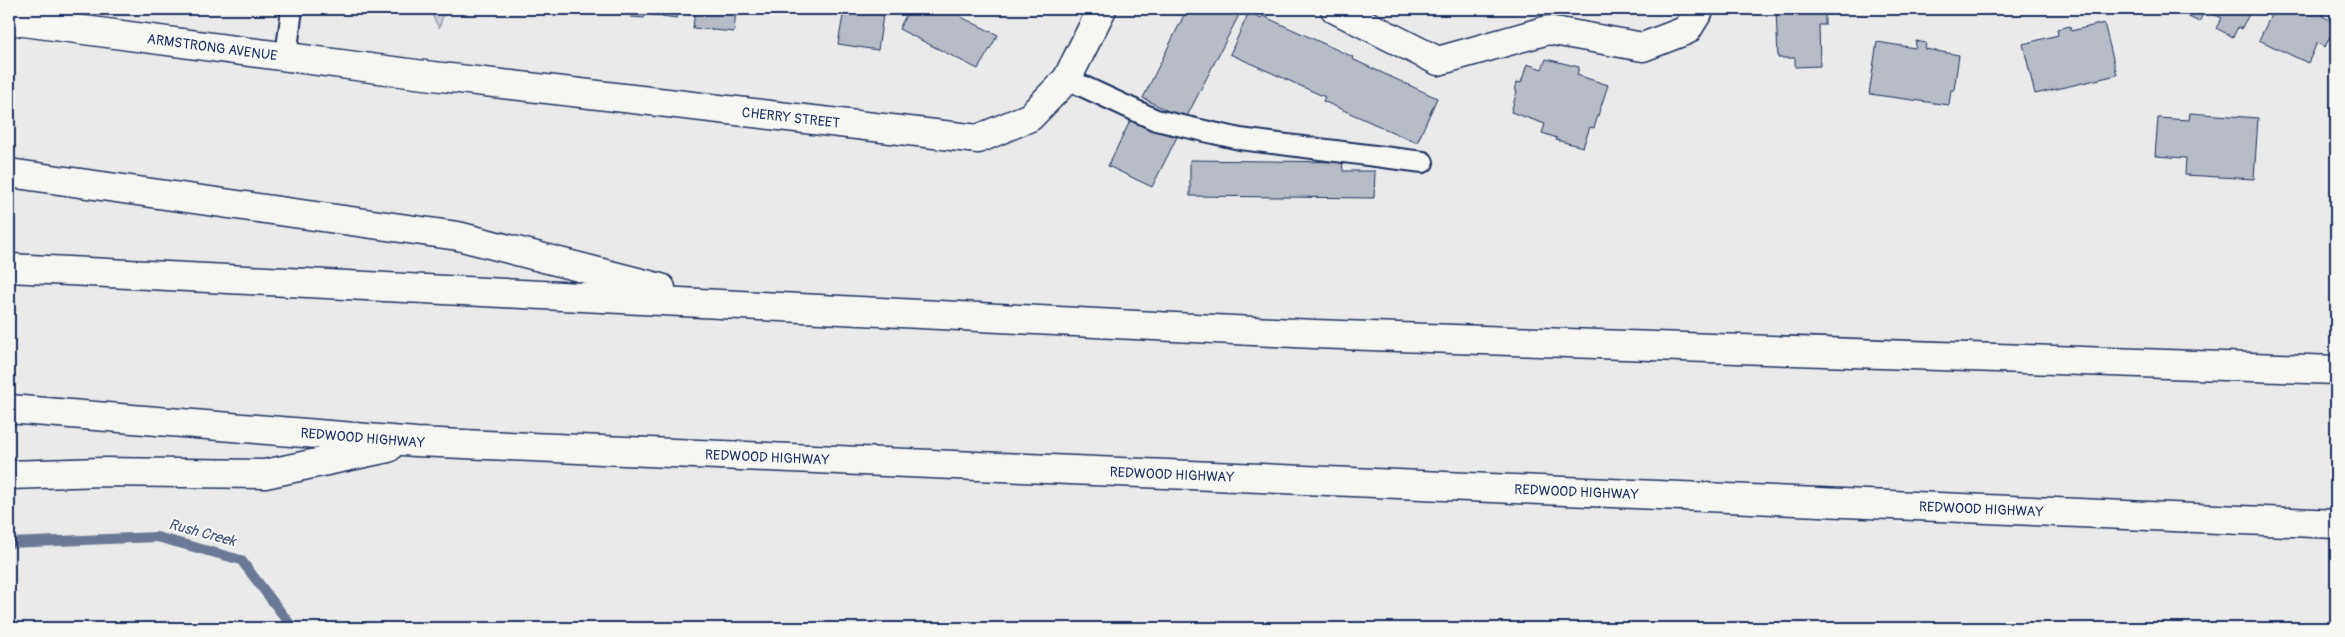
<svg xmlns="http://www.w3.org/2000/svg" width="2345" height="637" font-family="Pangolin,sans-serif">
<rect width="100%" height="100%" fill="#e9eae9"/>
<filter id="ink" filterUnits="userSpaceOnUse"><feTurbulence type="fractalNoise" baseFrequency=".02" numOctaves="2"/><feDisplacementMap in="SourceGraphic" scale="10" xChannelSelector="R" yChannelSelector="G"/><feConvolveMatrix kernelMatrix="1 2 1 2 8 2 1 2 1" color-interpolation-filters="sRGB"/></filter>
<g filter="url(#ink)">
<polygon fill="#caced5" stroke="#727e9a" points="429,9 445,9 439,28"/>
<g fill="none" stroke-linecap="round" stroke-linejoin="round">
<polyline stroke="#6c7995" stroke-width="10" points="9,543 157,537 241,560 293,628"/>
</g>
<g fill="#b6bbc6" stroke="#1b2f5e">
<polygon points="597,9 678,9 677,18 646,14 644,18 631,17 632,14"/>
<polygon points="695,9 736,9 734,32 693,28"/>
<polygon points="835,9 884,9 878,50 838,44 844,10"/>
<polygon points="909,9 965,9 961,17 998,35 978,69 899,29"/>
<polygon points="1187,9 1242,9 1185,120 1143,98"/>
<polygon points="1776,9 1832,9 1825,9 1825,25 1819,25 1820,66 1795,67 1795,58 1778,58"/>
<polygon points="2173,9 2252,9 2241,29 2238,27 2233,37 2216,28 2222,18 2205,10 2199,22"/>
<polygon points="2274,9 2325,9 2322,16 2336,23 2325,47 2317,43 2308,63 2259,40"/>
<polygon points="1249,12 1261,18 1263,16 1353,57 1352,59 1437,98 1417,143 1323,101 1325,97 1230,54"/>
<polygon points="2104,23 2117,75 2035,94 2023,44 2058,35 2057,29 2070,26 2071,31"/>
<polygon points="1916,41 1926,43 1925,49 1959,55 1954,90 1951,90 1949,105 1869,94 1877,42 1915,48"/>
<polygon points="1546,59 1579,67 1577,75 1608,85 1594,128 1590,127 1583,147 1556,140 1557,138 1542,133 1545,124 1511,112 1517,91 1515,90 1517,82 1521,83 1527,64 1542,69"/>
<polygon points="2190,113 2258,118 2254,179 2185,175 2186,158 2155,156 2158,118 2189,120"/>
<polygon points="1133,115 1177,137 1152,187 1108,166"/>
<polygon points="1190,160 1342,162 1343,171 1375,171 1374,198 1190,196"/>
</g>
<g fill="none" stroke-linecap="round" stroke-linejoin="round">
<g stroke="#1b2f5e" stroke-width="24">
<g id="lane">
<polyline points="286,56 292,9"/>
<polyline points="1067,79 1156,120 1240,139 1423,162"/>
</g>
</g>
<g stroke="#1b2f5e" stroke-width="31">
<g id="street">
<polyline points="1335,9 1438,61 1548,30 1643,47 1687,30 1700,9"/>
<path id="s1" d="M9,20L416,74L978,139L1030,117L1067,79L1102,9"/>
</g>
</g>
<g stroke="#1b2f5e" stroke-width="31">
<g id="highway">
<polyline points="9,173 458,236 661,288"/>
<polyline points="9,268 1314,334 2336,370"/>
<path id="s2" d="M9,409L416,442L2336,524"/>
<polyline points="9,475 102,472 265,474 388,448"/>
</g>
</g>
<use href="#lane" stroke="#f6f6f2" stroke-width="20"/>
<use href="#street" stroke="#f6f6f2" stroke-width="28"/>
<use href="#highway" stroke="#f6f6f2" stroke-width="28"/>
</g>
</g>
<g text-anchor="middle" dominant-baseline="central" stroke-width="4" stroke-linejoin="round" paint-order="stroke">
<g font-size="14" fill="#1b2f5e" stroke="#f6f6f2">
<text stroke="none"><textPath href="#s1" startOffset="205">ARMSTRONG AVENUE</textPath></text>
<text stroke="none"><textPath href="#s1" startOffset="788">CHERRY STREET</textPath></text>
<text stroke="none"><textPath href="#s2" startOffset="355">REDWOOD HIGHWAY</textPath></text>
<text stroke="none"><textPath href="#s2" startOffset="760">REDWOOD HIGHWAY</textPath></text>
<text stroke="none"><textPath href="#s2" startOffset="1165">REDWOOD HIGHWAY</textPath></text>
<text stroke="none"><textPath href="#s2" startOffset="1570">REDWOOD HIGHWAY</textPath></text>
<text stroke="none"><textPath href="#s2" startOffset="1975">REDWOOD HIGHWAY</textPath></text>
</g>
<g font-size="15" font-style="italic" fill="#44547a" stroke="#f6f6f2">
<text transform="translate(202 533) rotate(15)">Rush Creek</text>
</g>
</g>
<rect width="2345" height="637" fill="none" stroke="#f6f6f2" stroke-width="30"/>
<rect x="15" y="15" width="2315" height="607" fill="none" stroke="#1b2f5e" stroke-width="2" filter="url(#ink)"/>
</svg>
